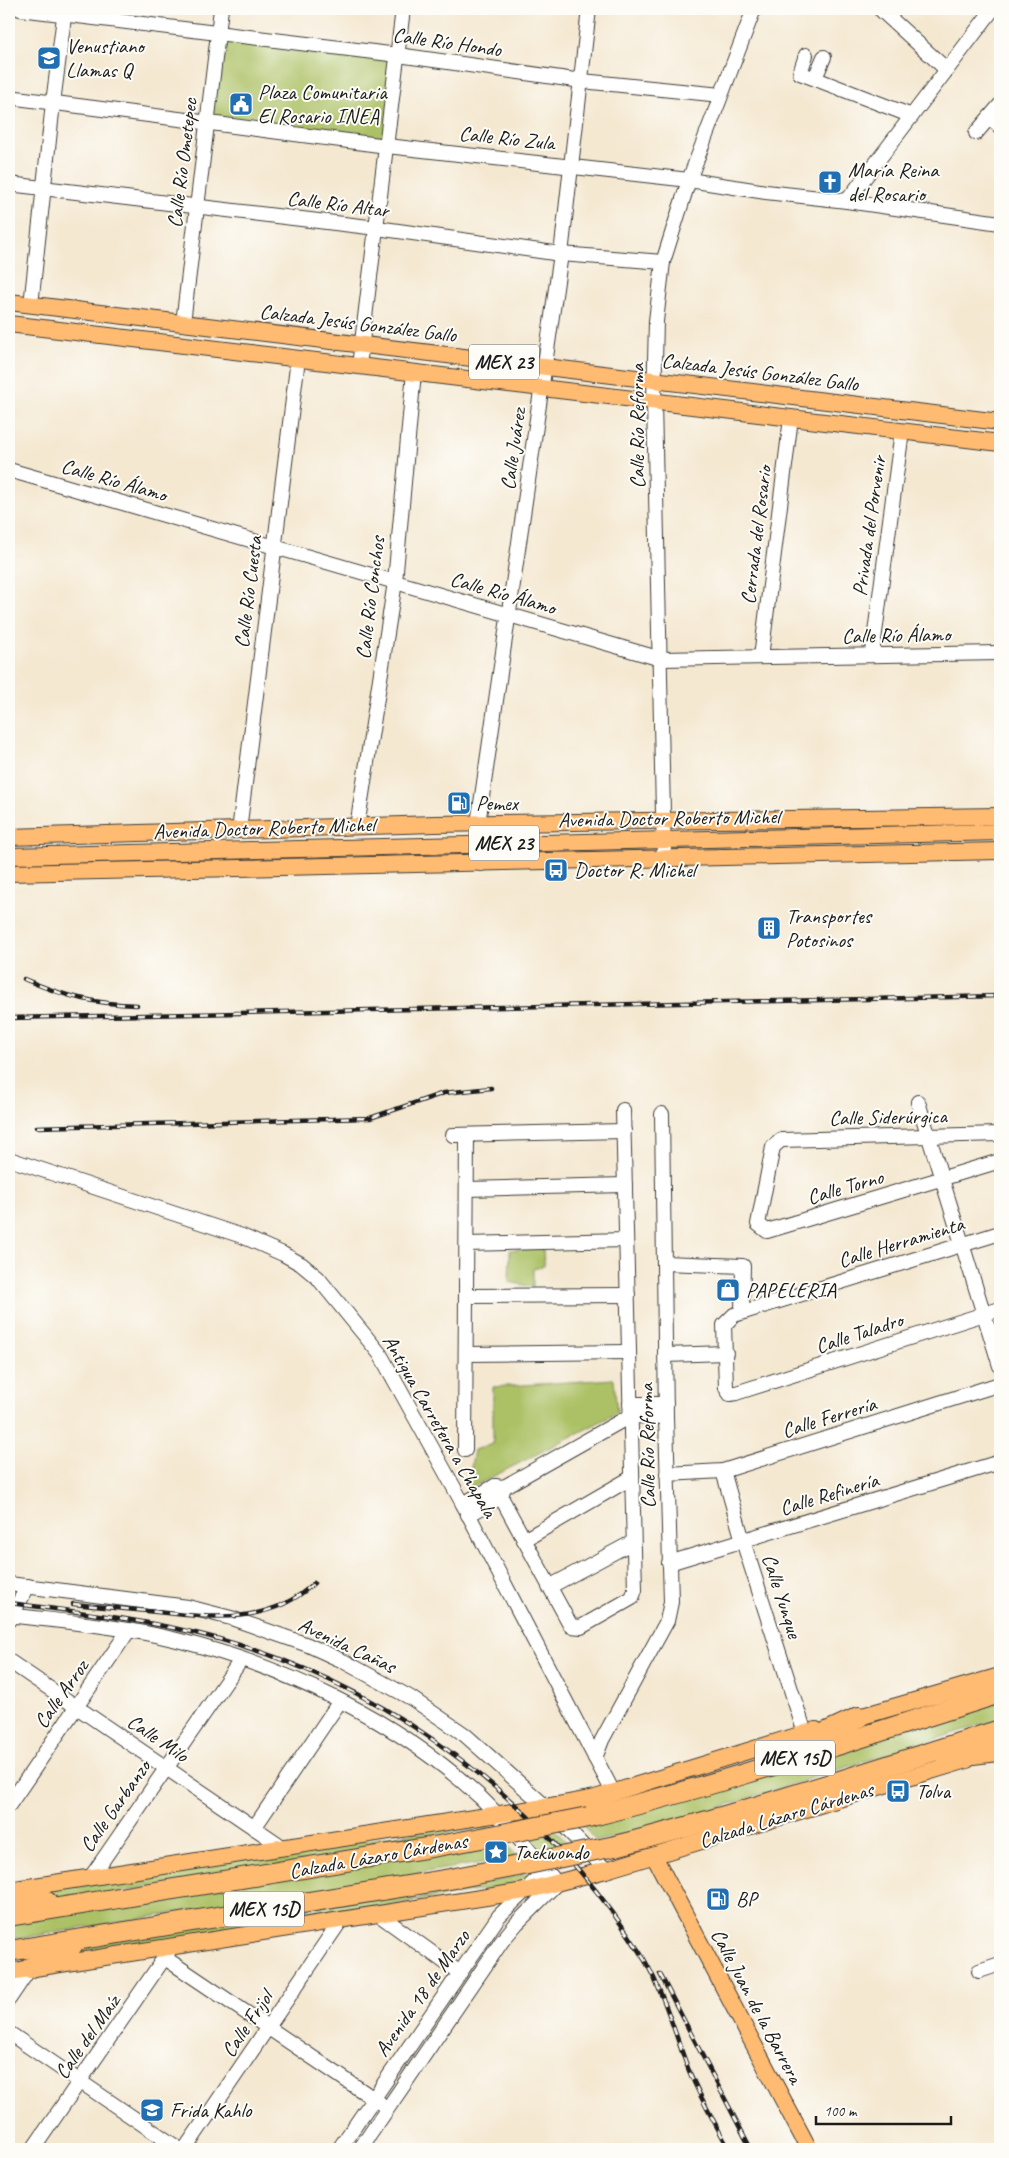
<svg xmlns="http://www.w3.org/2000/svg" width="1009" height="2158" font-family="Caveat,sans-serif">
<rect width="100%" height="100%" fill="#fdfcf7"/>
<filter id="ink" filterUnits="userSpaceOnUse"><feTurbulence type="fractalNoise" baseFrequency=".02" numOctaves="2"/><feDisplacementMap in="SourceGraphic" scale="10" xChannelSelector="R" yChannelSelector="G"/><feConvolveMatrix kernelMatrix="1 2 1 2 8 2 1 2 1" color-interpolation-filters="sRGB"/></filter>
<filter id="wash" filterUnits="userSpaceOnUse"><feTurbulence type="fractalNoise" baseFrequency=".0096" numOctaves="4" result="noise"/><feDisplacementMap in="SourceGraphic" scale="20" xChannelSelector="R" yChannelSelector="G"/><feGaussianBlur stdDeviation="1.12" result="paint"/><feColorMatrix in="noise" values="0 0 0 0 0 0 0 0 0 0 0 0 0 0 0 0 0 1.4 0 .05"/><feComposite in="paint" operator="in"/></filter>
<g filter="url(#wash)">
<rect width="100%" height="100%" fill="#f4e8d1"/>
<g fill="#acc165" stroke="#646e40">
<polygon points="220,36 395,57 385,143 210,120"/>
<polygon points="543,1248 544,1266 533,1269 533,1287 509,1282 510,1250"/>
<polygon points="614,1379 617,1413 467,1490 474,1450 493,1444 493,1387"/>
<polygon points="1000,1701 1000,1719 653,1828 596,1841 580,1823"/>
<polygon points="543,1817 581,1858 553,1864 513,1824"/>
<polygon points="484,1822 490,1828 393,1840 394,1846 71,1900 24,1892"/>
<polygon points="503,1841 518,1857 9,1940 9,1921"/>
<polygon points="529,1873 525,1883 68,1958 95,1943 410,1890 412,1900"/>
</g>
</g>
<g filter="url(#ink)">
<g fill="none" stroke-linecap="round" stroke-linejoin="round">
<g stroke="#3c3b37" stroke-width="16">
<g id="minor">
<polyline points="20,9 398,55 582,81 721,95"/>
<polyline points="880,9 947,70"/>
<polyline points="806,55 800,73 912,116"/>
<polyline points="815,78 824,57"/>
<polyline points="9,97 387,146 689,180 766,192 847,201 1000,223"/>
<polyline points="990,117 1000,127"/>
<polyline points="976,133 1000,105"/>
<polyline points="9,184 377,228 561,254 663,262"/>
<polyline points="847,201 993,9"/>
<polyline points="31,305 53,103 65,9"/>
<polyline points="183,323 221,9"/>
<polyline points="359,366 403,9"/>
<polyline points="9,470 661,659 1000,653"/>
<polyline points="872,655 902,431"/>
<polyline points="761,657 791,418"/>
<polyline points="357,827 395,582 414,372"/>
<polyline points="239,831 298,359"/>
<polyline points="664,859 654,402 656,321 663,262 689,180 754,9"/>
<polyline points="481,864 478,824 561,254 589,9"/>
<polyline points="918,1102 1000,1366"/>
<polyline points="1000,1134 781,1140 773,1147 758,1224 767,1231 1000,1161"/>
<polyline points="453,1135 624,1131"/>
<polyline points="9,1159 242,1236 283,1254 301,1264 318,1278 380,1354 463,1504 613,1792"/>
<polyline points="467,1189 625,1185"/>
<polyline points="1000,1233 734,1315 724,1325 726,1388 730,1394 736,1393 1000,1309"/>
<polyline points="467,1244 626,1240"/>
<polyline points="664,1263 743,1266 742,1312"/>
<polyline points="466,1296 628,1295"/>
<polyline points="466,1354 628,1352"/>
<polyline points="665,1355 726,1353"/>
<polyline points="630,1404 666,1404"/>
<polyline points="465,1450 467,1135"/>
<polyline points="723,1471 743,1541 805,1733"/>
<polyline points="667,1474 723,1471 1000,1384"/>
<polyline points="495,1486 571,1626 581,1627 632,1598 635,1590 623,1110"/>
<polyline points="463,1504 495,1486 504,1487 630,1416 666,1417"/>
<polyline points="468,1515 501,1497 503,1490"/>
<polyline points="524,1540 631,1478"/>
<polyline points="669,1563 1000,1462"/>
<polyline points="9,1584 188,1607 231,1618 308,1645 343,1661 411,1698 464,1734 546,1807 606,1870"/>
<polyline points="549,1587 633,1542"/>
<path d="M9,1615C65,1622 122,1626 177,1640C286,1667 395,1719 479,1796C507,1823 532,1854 557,1883L517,1923L502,1941L360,2149"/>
<polyline points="9,1620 28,1586"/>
<polyline points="9,1661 284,1848"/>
<polyline points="595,1758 602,1740 667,1621 671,1602 666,1417 662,1114"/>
<polyline points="9,1805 129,1630"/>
<polyline points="254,1828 340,1701"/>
<polyline points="91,1877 241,1660"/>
<polyline points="378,1914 460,1973"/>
<polyline points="165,1958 380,2103"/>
<polyline points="979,1971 1000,1964"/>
<polyline points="9,1999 30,1968"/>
<polyline points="9,2033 179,2149"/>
<polyline points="33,2149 169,1951"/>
<polyline points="185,2149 341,1920"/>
<polyline points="339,2149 499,1916 536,1880 540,1864"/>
</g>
</g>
<g stroke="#3c3b37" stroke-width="18">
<g id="major">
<polyline points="9,302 1000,422"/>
<polyline points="9,324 1000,443"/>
<polyline points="9,837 435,824 1000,816"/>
<polyline points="9,856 1000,832"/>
<polyline points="9,873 1000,851"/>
<polyline points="849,1720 1000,1676"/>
<polyline points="654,1856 809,2149"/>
<polyline points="9,1890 557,1805 595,1798 816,1730"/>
<polyline points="9,1972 525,1891 606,1870 967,1760"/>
</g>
</g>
<g stroke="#3c3b37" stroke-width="22">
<g id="highway">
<polyline points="799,1745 859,1717"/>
<polyline points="947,1757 998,1751"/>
<path d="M588,1817C727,1783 863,1736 1000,1693"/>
<path d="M615,1846C745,1813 873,1770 1000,1730"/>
<polyline points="9,1899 47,1902"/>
<polyline points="9,1916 438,1846 492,1836"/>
<polyline points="9,1951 450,1879 518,1866"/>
<polyline points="30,1968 72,1946"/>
</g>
</g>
<use href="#minor" stroke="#fff" stroke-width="14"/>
<use href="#major" stroke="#ffbb71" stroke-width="16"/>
<use href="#highway" stroke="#ffbb71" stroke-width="20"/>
<g stroke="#1c1c1c" stroke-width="4.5">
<g id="rail">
<path d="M24,979C63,996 94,1004 137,1005"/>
<polyline points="9,1018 1000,996"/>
<polyline points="37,1127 370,1118 444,1093 491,1088"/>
<path d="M9,1603C80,1612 150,1620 219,1639C392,1687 550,1807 644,1959C663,1992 673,2027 686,2063C697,2093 714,2121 729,2149"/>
<path d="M73,1604C101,1607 129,1609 157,1612C212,1618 271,1625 314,1583"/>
<polyline points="660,1974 751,2149"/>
</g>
</g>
<use href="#rail" stroke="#fdfcf7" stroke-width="2.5" stroke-dasharray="8" stroke-linecap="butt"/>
<g stroke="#3c3b37" stroke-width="22" stroke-linecap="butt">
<g id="highway-bridge">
<polyline points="492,1836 588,1817"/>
<polyline points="518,1866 615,1846"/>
</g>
</g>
<use href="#highway-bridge" stroke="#ffbb71" stroke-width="20"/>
</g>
</g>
<defs>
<g id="school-square" transform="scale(1.25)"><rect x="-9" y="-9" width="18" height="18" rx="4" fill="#1f6fb2" stroke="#fdfcf7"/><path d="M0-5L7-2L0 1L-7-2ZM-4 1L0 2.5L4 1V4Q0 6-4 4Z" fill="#fff"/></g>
<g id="civic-square" transform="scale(1.25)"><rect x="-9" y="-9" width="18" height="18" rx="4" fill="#1f6fb2" stroke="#fdfcf7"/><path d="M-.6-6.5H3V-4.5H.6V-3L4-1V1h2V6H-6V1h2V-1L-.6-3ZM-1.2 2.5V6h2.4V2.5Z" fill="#fff"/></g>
<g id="church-square" transform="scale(1.25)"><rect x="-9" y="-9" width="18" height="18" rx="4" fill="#1f6fb2" stroke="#fdfcf7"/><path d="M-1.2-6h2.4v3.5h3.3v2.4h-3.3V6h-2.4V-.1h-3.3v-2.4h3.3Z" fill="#fff"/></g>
<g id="fuel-square" transform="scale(1.25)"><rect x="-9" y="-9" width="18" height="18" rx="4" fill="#1f6fb2" stroke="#fdfcf7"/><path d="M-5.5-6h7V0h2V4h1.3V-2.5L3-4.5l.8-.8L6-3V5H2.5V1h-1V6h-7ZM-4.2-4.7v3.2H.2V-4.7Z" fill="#fff"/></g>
<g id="bus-square" transform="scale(1.25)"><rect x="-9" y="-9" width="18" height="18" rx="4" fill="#1f6fb2" stroke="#fdfcf7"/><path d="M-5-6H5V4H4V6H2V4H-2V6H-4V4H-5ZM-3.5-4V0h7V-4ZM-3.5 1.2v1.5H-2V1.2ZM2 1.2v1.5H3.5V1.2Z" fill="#fff"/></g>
<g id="building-square" transform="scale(1.25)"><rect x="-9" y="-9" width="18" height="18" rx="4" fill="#1f6fb2" stroke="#fdfcf7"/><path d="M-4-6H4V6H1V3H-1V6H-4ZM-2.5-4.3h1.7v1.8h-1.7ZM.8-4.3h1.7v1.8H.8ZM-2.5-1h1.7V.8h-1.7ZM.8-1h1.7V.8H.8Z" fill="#fff"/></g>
<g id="shop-square" transform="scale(1.25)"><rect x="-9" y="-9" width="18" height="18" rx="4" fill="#1f6fb2" stroke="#fdfcf7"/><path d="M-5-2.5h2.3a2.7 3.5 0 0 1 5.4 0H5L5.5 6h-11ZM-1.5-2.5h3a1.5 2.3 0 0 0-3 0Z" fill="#fff"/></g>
<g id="sight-square" transform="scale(1.25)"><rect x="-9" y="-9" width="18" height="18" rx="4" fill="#1f6fb2" stroke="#fdfcf7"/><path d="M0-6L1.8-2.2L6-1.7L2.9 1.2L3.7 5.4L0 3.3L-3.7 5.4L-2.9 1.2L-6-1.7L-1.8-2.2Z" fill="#fff"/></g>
</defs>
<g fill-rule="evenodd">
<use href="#school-square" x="49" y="58"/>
<use href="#civic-square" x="241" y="104"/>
<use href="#church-square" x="830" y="182"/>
<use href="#fuel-square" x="459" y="803"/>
<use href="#bus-square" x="556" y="870"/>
<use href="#building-square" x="769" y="928"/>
<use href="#shop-square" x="728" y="1290"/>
<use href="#bus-square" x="898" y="1791"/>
<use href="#sight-square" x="496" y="1852"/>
<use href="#fuel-square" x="718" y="1899"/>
<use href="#school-square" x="152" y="2110"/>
</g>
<g text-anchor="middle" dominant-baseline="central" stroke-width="4" stroke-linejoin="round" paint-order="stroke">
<g fill="#fdfcf7" stroke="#605f5e" stroke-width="1">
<rect x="469" y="344.5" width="70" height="35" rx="4"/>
<rect x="469" y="825.5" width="70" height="35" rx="4"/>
<rect x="755" y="1740.5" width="80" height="35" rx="4"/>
<rect x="224" y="1891.5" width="80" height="35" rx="4"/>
</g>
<g font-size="20" font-weight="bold" fill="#1c1c1c">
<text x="504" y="362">MEX 23</text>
<text x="504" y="843">MEX 23</text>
<text x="795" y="1758">MEX 15D</text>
<text x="264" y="1909">MEX 15D</text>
</g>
<g font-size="21" fill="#1c1c1c" stroke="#fdfcf7">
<text transform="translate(447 42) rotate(8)">Calle Río Hondo</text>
<text transform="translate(507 138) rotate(6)">Calle Río Zula</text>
<text transform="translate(182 163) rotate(-83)">Calle Río Ometepec</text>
<text transform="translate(338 204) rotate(7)">Calle Río Altar</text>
<text transform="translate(358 323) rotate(7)">Calzada Jesús González Gallo</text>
<text transform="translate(760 372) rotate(7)">Calzada Jesús González Gallo</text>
<text transform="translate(637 426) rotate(-90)">Calle Río Reforma</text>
<text transform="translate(513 449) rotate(-82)">Calle Juárez</text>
<text transform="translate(114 480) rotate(16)">Calle Río Álamo</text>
<text transform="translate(869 526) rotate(-82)">Privada del Porvenir</text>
<text transform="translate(756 535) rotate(-83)">Cerrada del Rosario</text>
<text transform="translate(248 592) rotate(-83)">Calle Río Cuesta</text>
<text transform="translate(503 593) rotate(16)">Calle Río Álamo</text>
<text transform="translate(370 598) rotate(-83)">Calle Río Conchos</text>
<text transform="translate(896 635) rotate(-1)">Calle Río Álamo</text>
<text transform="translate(669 818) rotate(-1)">Avenida Doctor Roberto Michel</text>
<text transform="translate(264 828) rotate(-2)">Avenida Doctor Roberto Michel</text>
<text transform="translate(888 1117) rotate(-1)">Calle Siderúrgica</text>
<text transform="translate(845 1187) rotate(-16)">Calle Torno</text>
<text transform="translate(901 1242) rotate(-17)">Calle Herramienta</text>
<text transform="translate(859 1333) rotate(-18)">Calle Taladro</text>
<text transform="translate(829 1417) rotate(-17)">Calle Ferrería</text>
<text transform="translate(440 1426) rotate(60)">Antigua Carretera a Chapala</text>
<text transform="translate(647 1446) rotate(-91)">Calle Río Reforma</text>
<text transform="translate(829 1494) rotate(-17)">Calle Refinería</text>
<text transform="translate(782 1596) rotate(72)">Calle Yunque</text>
<text transform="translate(347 1645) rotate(25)">Avenida Cañas</text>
<text transform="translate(61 1694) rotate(-55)">Calle Arroz</text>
<text transform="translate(158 1738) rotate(34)">Calle Milo</text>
<text transform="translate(115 1806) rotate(-55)">Calle Garbanzo</text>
<text transform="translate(786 1815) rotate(-17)">Calzada Lázaro Cárdenas</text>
<text transform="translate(378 1856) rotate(-10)">Calzada Lázaro Cárdenas</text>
<text transform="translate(422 1993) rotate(-55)">Avenida 18 de Marzo</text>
<text transform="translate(757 2006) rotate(62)">Calle Juan de la Barrera</text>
<text transform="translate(247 2024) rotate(-56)">Calle Frijol</text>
<text transform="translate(87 2037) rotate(-55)">Calle del Maíz</text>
</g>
<g font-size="21" fill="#1c1c1c" stroke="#fdfcf7" text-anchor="start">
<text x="66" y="46">Venustiano<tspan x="66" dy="24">Llamas Q</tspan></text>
<text x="258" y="92">Plaza Comunitaria<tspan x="258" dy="24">El Rosario INEA</tspan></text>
<text x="848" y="170">María Reina<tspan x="848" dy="24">del Rosario</tspan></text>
<text x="476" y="803">Pemex</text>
<text x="574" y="870">Doctor R. Michel</text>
<text x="786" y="916">Transportes<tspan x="786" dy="24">Potosinos</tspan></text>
<text x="746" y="1290">PAPELERIA</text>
<text x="916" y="1791">Tolva</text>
<text x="514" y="1852">Taekwondo</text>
<text x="736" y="1899">BP</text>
<text x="170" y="2110">Frida Kahlo</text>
</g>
</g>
<rect width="1009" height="2158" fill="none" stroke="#fdfcf7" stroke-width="30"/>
<path d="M816 2116v8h135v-8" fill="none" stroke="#1c1c1c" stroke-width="2.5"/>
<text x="824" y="2116" font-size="15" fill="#1c1c1c" stroke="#fdfcf7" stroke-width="4" paint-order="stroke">100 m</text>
</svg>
